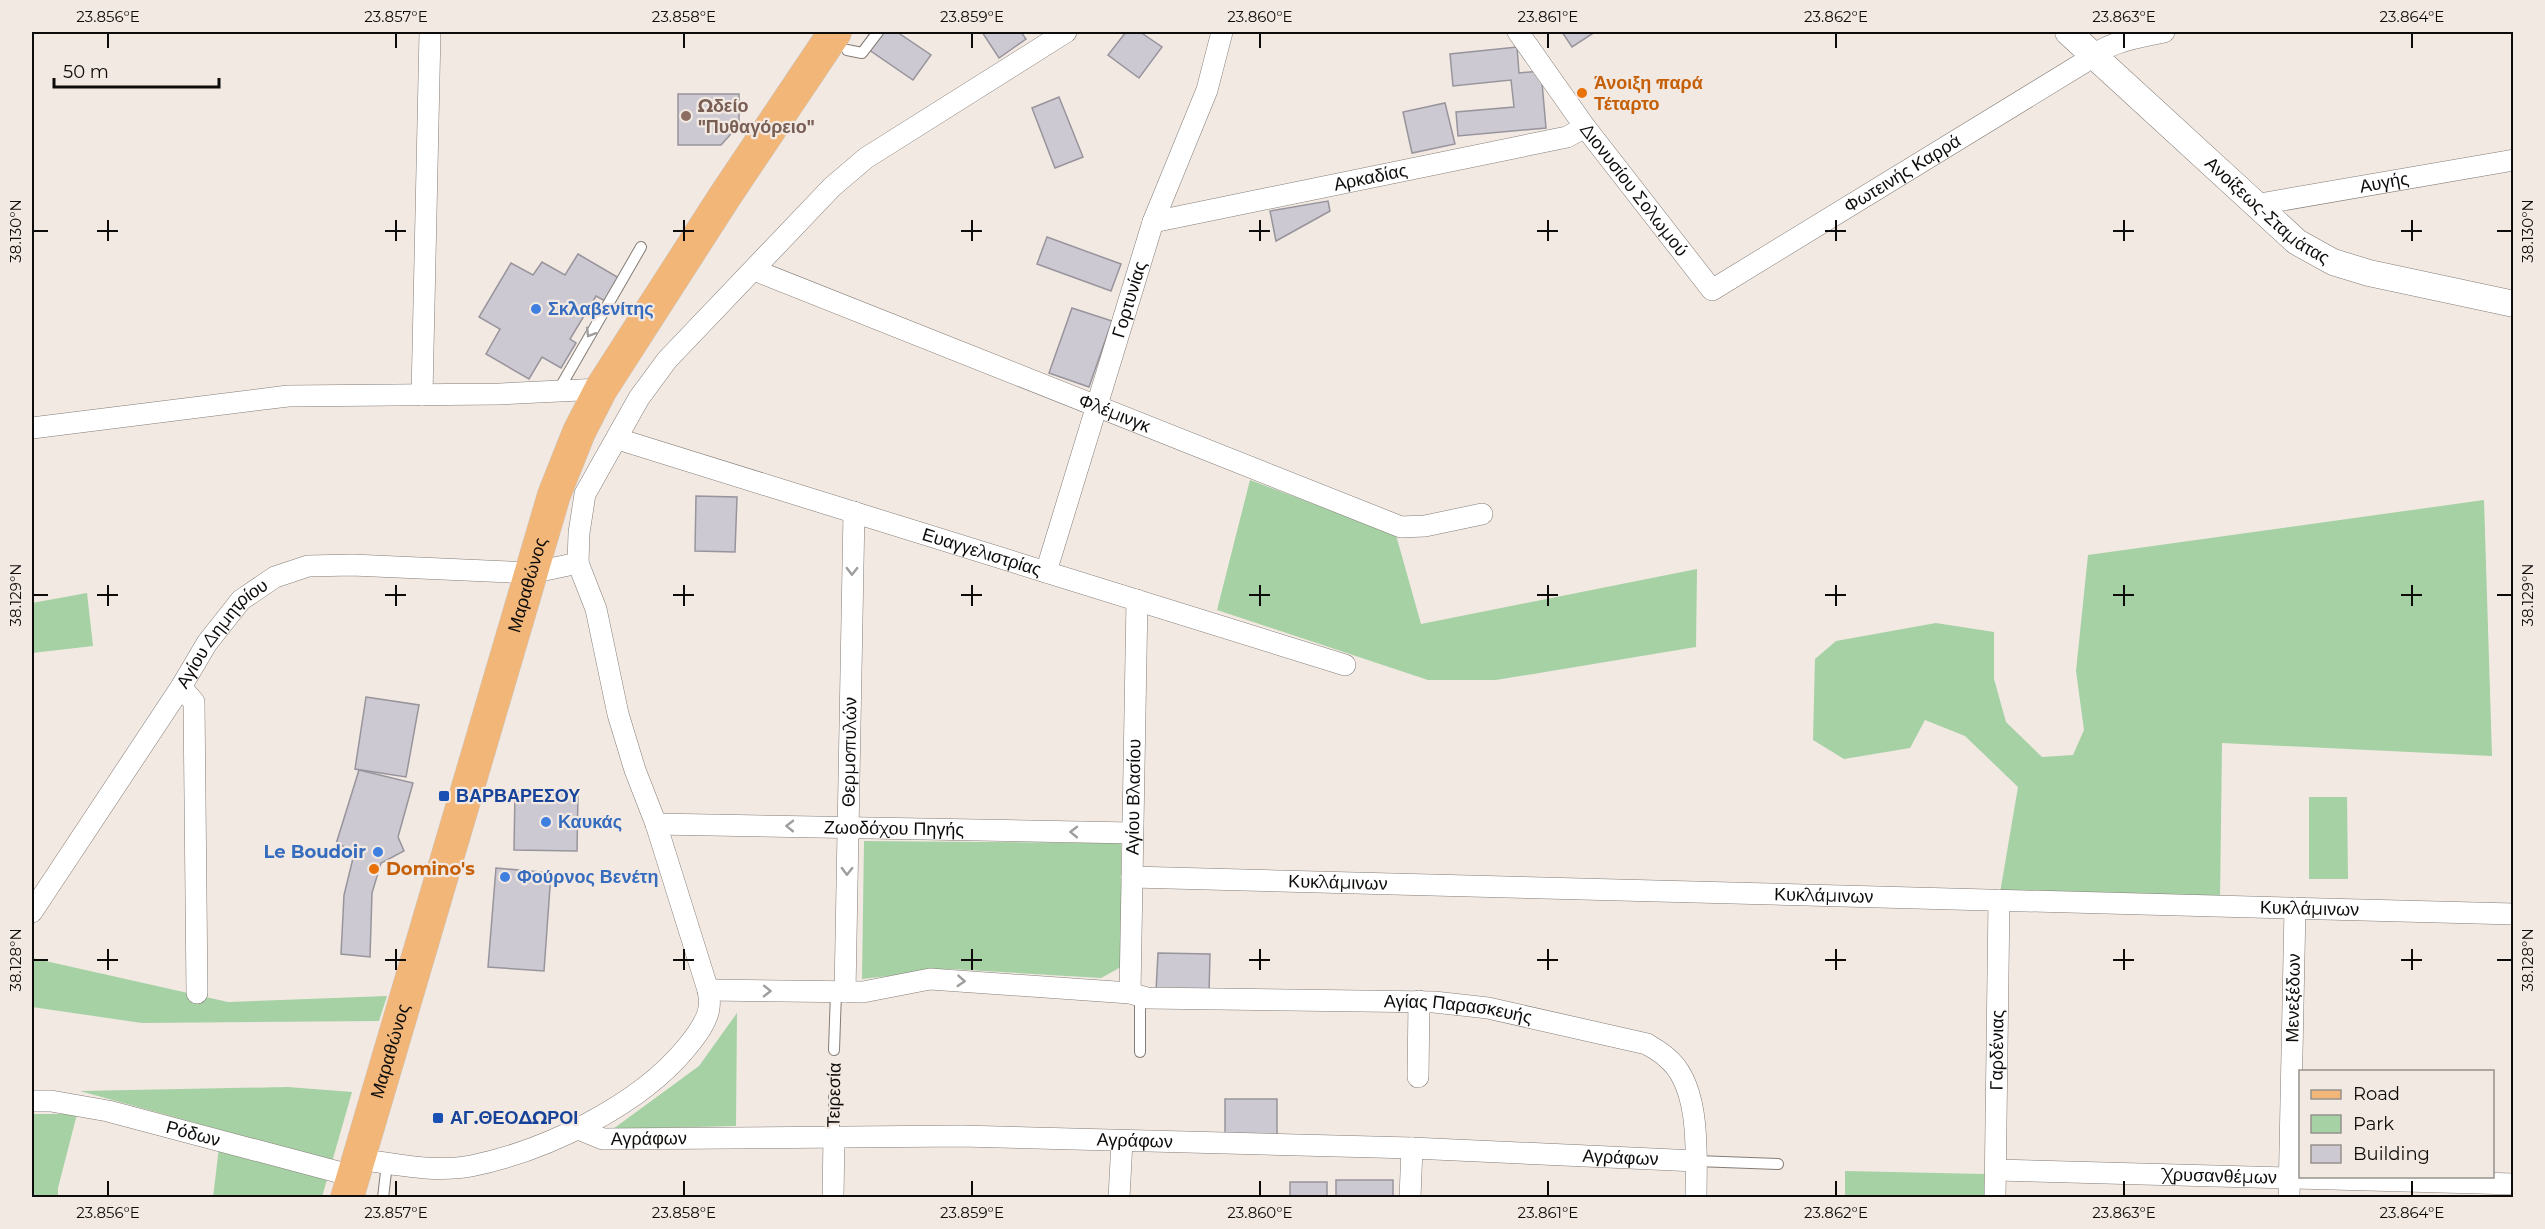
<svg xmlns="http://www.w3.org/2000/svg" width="2545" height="1229" font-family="Montserrat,sans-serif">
<rect width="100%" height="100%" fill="#f2e9e3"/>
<g fill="#a5d1a4">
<polygon points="1250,480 1396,535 1421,624 1697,569 1696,647 1496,680 1428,680 1217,610"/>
<polygon points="2484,500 2492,756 2222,743 2220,901 2000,893 2018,787 1965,736 1925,720 1910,748 1844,759 1813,740 1815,659 1836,641 1936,623 1994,632 1994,679 2006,722 2042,757 2073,755 2084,730 2076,671 2088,555"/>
<polygon points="87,593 93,646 32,653 32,603"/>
<polygon points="2309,797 2347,797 2348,879 2309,879"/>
<polygon points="864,841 1121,843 1121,967 1101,978 951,969 862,979"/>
<polygon points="32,958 228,1002 387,996 379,1021 142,1023 32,1007"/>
<polygon points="737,1013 736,1126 613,1129 699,1066"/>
<polygon points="288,1087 352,1092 322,1197 213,1198 221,1130 80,1091"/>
<polygon points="32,1114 77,1114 58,1188 58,1197 32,1197"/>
<polygon points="1845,1171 1985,1174 1984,1197 1845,1197"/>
</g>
<g fill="#cdc9d2" stroke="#98949c" stroke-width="1.5">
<polygon points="871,32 897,32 931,55 913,80 862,45"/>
<polygon points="982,32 1021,32 1026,39 999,58"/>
<polygon points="1126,32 1140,32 1162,47 1139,78 1108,55"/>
<polygon points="1562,32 1595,32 1572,47"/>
<polygon points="1517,47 1519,73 1541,71 1546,128 1458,136 1456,112 1514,107 1511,80 1453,86 1450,54"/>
<polygon points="678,94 739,94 739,125 721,145 678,145"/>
<polygon points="1059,97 1083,157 1055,168 1032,108"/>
<polygon points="1445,103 1455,144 1412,153 1403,112"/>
<polygon points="1328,201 1330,211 1276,241 1270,211"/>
<polygon points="1047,237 1121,264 1111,291 1037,264"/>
<polygon points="578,254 619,278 605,301 596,296 570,339 576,343 561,368 542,357 529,379 486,354 500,329 479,317 511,263 533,275 542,262 565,275"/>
<polygon points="1072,308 1112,321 1089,387 1049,373"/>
<polygon points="696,496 737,497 735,552 695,551"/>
<polygon points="366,697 419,705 406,777 355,769"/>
<polygon points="359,770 413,783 398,837 404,851 381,863 372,893 370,957 341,954 344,895 355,850 336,844"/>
<polygon points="515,792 578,793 577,851 514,850"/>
<polygon points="496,868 551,873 544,971 488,967"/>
<polygon points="1158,953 1210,954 1209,993 1156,991"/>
<rect x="1225" y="1099" width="52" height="39"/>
<rect x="1336" y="1180" width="57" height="18"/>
<rect x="1290" y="1182" width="37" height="16"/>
</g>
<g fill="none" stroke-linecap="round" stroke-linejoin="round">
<g stroke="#847c76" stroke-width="12">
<g id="service">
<polyline points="847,50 862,53 878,32"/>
<polyline points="558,391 641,247"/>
<polyline points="1140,996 1140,1052"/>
<polyline points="834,1050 836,992"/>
<polyline points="834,1136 834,1097"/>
<polyline points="1696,1161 1778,1164"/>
<polyline points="383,1198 387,1163"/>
</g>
</g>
<g stroke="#847c76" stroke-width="22">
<g id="minor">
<path id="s1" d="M1518,32L1585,127L1712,290L2083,63C2106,42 2135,38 2164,32"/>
<path id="s2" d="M2254,205L2514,160"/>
<path id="s3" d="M1153,222L1567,137L1585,127"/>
<path id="s4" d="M754,270L1401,527L1425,526L1482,514"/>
<polyline points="422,395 430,32"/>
<polyline points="32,428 288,396 500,394 601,389"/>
<path id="s5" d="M618,439L1345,665"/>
<path id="s6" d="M1046,572L1153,222L1207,90L1222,32"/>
<polyline points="181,687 194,702 197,993"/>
<path id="s7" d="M656,824L1132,833"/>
<path id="s8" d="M1132,877L2514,914"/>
<path id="s9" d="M32,912L181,687L207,643L241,600L275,577L308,566L352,565L531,573L578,563L579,533L585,494L639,398L667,360L832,187L866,158L1066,32"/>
<path id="s10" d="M708,990L863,992L930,979L1130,993L1147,998L1434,1002L1488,1008L1647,1044C1653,1048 1661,1052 1666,1057C1702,1085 1696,1157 1696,1198"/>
<path id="s11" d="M845,992L854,512"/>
<path id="s12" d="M1130,993L1137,600"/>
<polyline points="1418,1077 1419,1001"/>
<path id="s13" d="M32,1101H51L108,1111L353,1176"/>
<path id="s14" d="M576,1128L603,1139L961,1136L1412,1148L1696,1161"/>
<path d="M358,1159C395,1164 434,1173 471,1166C545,1151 639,1106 687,1047C696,1036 707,1022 709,1008C710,1002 709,995 708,990L656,824L635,770L618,714L596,609L578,563"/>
<path id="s15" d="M1996,1170L2514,1184"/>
<polyline points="833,1198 834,1136"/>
<polyline points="1119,1198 1122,1141"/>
<polyline points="1410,1198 1412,1148"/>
<path id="s16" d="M1995,1198L1999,900"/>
<path id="s17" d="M2289,1198L2295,908"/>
</g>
</g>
<g stroke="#847c76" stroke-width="27">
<g id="tertiary">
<path id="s18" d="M2068,32L2297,242L2333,262L2369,273L2514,304"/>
</g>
</g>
<g stroke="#cacac9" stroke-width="34">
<g id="primary">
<path id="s19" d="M347,1198L554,495L579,432L601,389L725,196L835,32"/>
</g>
</g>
<polyline stroke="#76716d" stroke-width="4" stroke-dasharray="4.5 3" stroke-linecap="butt" points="834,1082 834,1065"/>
<use href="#service" stroke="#fff" stroke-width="10"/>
<use href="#minor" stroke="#fff" stroke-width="21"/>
<use href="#tertiary" stroke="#fff" stroke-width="26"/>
<use href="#primary" stroke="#f2b679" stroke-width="33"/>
</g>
<defs><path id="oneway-chevron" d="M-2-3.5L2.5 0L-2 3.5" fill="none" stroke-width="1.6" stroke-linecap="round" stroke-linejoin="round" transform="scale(1.5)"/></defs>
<g stroke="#9f9e9d">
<use href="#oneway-chevron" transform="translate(590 333) rotate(121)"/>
<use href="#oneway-chevron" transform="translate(852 571) rotate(91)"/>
<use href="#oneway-chevron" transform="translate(790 826) rotate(-179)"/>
<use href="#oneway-chevron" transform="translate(1074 832) rotate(-179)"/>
<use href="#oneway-chevron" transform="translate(847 871) rotate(91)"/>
<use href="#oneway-chevron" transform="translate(961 981) rotate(4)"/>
<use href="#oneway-chevron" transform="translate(767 991) rotate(1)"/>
</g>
<path fill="none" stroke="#0e0c0a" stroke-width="2" d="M108,33V48M396,33V48M684,33V48M972,33V48M1260,33V48M1548,33V48M1836,33V48M2124,33V48M2412,33V48M108,220V241M396,220V241M684,220V241M972,220V241M1260,220V241M1548,220V241M1836,220V241M2124,220V241M2412,220V241M33,231H48M97,231H118M385,231H406M673,231H694M961,231H982M1249,231H1270M1537,231H1558M1825,231H1846M2113,231H2134M2401,231H2422M2497,231H2512M108,585V606M396,585V606M684,585V606M972,585V606M1260,585V606M1548,585V606M1836,585V606M2124,585V606M2412,585V606M33,595H48M97,595H118M385,595H406M673,595H694M961,595H982M1249,595H1270M1537,595H1558M1825,595H1846M2113,595H2134M2401,595H2422M2497,595H2512M108,949V970M396,949V970M684,949V970M972,949V970M1260,949V970M1548,949V970M1836,949V970M2124,949V970M2412,949V970M33,960H48M97,960H118M385,960H406M673,960H694M961,960H982M1249,960H1270M1537,960H1558M1825,960H1846M2113,960H2134M2401,960H2422M2497,960H2512M108,1181V1196M396,1181V1196M684,1181V1196M972,1181V1196M1260,1181V1196M1548,1181V1196M1836,1181V1196M2124,1181V1196M2412,1181V1196"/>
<g fill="#e8710a" stroke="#f2e9e3" stroke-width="2">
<circle cx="1582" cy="93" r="6"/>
<circle cx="374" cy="869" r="6"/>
</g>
<circle fill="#8d6e63" stroke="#f2e9e3" stroke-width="2" cx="686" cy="116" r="6"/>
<g fill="#3f7fe0" stroke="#f2e9e3" stroke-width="2">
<circle cx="536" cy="309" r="6"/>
<circle cx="546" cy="822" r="6"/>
<circle cx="378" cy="852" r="6"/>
<circle cx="505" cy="877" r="6"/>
</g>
<g fill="#1a4fb4" stroke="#f2e9e3" stroke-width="2">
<rect x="438" y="790" width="12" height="12" rx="3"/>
<rect x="432" y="1112" width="12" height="12" rx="3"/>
</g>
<g text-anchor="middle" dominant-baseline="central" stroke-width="4.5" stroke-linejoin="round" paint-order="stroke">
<g font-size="18" font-weight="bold" fill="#c56008" stroke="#f2e9e3" text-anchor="start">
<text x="1594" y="83">Άνοιξη παρά<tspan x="1594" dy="21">Τέταρτο</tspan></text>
<text x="386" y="869">Domino's</text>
</g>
<g font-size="18" font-weight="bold" fill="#785e54" stroke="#f2e9e3" text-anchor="start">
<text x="698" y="106">Ωδείο<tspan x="698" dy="21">"Πυθαγόρειο"</tspan></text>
</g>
<g font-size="18" fill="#0e0c0a" stroke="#f2e9e3">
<text stroke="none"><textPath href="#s1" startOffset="546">Φωτεινής Καρρά</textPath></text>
<text stroke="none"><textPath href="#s3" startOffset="222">Αρκαδίας</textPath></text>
<text stroke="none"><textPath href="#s2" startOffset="132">Αυγής</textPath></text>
<text stroke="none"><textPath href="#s1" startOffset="196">Διονυσίου Σολωμού</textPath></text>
<text stroke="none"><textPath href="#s18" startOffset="268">Ανοίξεως-Σταμάτας</textPath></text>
<text stroke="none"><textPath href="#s6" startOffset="285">Γορτυνίας</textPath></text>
<text stroke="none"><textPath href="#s4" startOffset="388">Φλέμινγκ</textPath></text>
<text stroke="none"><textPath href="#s5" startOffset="381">Ευαγγελιστρίας</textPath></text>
<text stroke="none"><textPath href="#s19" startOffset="639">Μαραθώνος</textPath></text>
<text stroke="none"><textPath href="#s9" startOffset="338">Αγίου Δημητρίου</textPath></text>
<text stroke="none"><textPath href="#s11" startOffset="240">Θερμοπυλών</textPath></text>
<text stroke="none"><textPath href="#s12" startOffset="196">Αγίου Βλασίου</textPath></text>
<text stroke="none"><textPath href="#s7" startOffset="238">Ζωοδόχου Πηγής</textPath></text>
<text stroke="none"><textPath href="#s8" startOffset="206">Κυκλάμινων</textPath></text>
<text stroke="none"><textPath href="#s8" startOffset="692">Κυκλάμινων</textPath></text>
<text stroke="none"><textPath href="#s8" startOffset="1178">Κυκλάμινων</textPath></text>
<text stroke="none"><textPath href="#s17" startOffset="200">Μενεξέδων</textPath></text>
<text stroke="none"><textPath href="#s10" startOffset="753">Αγίας Παρασκευής</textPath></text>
<text stroke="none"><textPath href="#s16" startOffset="148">Γαρδένιας</textPath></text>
<text stroke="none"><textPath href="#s19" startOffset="153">Μαραθώνος</textPath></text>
<text transform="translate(834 1095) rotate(-89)">Τειρεσία</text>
<text stroke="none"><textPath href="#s13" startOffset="165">Ρόδων</textPath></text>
<text stroke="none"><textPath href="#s14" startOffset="75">Αγράφων</textPath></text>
<text stroke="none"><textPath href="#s14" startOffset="561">Αγράφων</textPath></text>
<text stroke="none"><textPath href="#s14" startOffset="1047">Αγράφων</textPath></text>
<text stroke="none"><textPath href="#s15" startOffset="224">Χρυσανθέμων</textPath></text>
</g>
<g font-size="18" font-weight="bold" fill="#366cbe" stroke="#f2e9e3" text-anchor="start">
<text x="548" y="309">Σκλαβενίτης</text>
<text x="558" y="822">Καυκάς</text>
<text x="366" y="852" text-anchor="end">Le Boudoir</text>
<text x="517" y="877">Φούρνος Βενέτη</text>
</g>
<g font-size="18" font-weight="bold" fill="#164399" stroke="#f2e9e3" text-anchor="start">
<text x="456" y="796">ΒΑΡΒΑΡΕΣΟΥ</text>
<text x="450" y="1118">ΑΓ.ΘΕΟΔΩΡΟΙ</text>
</g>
</g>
<rect width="2545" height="1229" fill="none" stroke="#f2e9e3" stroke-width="66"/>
<rect x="2299" y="1070" width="195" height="108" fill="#f2e9e3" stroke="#97918c" stroke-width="1.5"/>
<rect x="2311" y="1090" width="30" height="9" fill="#f2b679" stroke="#97918c" stroke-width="1.5"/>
<text x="2353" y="1100" font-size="18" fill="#0e0c0a">Road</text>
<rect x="2311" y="1115" width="30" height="18" fill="#a5d1a4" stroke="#97918c" stroke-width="1.5"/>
<text x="2353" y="1130" font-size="18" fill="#0e0c0a">Park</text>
<rect x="2311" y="1145" width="30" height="18" fill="#cdc9d2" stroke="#97918c" stroke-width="1.5"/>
<text x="2353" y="1160" font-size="18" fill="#0e0c0a">Building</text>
<path d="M54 78v9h165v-9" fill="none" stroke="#0e0c0a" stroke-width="3"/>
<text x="63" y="78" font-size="18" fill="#0e0c0a" stroke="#f2e9e3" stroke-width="4.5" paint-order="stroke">50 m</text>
<rect x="33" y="33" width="2479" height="1163" fill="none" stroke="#0e0c0a" stroke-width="2"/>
<g font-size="15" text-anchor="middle" fill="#0e0c0a">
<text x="108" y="22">23.856°E</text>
<text x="396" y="22">23.857°E</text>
<text x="684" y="22">23.858°E</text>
<text x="972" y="22">23.859°E</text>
<text x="1260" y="22">23.860°E</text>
<text x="1548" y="22">23.861°E</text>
<text x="1836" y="22">23.862°E</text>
<text x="2124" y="22">23.863°E</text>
<text x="2412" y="22">23.864°E</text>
<text transform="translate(16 231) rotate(-90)" y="5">38.130°N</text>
<text transform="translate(2528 231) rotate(-90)" y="5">38.130°N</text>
<text transform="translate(16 595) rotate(-90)" y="5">38.129°N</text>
<text transform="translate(2528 595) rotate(-90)" y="5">38.129°N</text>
<text transform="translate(16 960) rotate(-90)" y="5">38.128°N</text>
<text transform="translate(2528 960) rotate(-90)" y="5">38.128°N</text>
<text x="108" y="1218">23.856°E</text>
<text x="396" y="1218">23.857°E</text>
<text x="684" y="1218">23.858°E</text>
<text x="972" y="1218">23.859°E</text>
<text x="1260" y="1218">23.860°E</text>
<text x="1548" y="1218">23.861°E</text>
<text x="1836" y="1218">23.862°E</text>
<text x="2124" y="1218">23.863°E</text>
<text x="2412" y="1218">23.864°E</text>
</g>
</svg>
